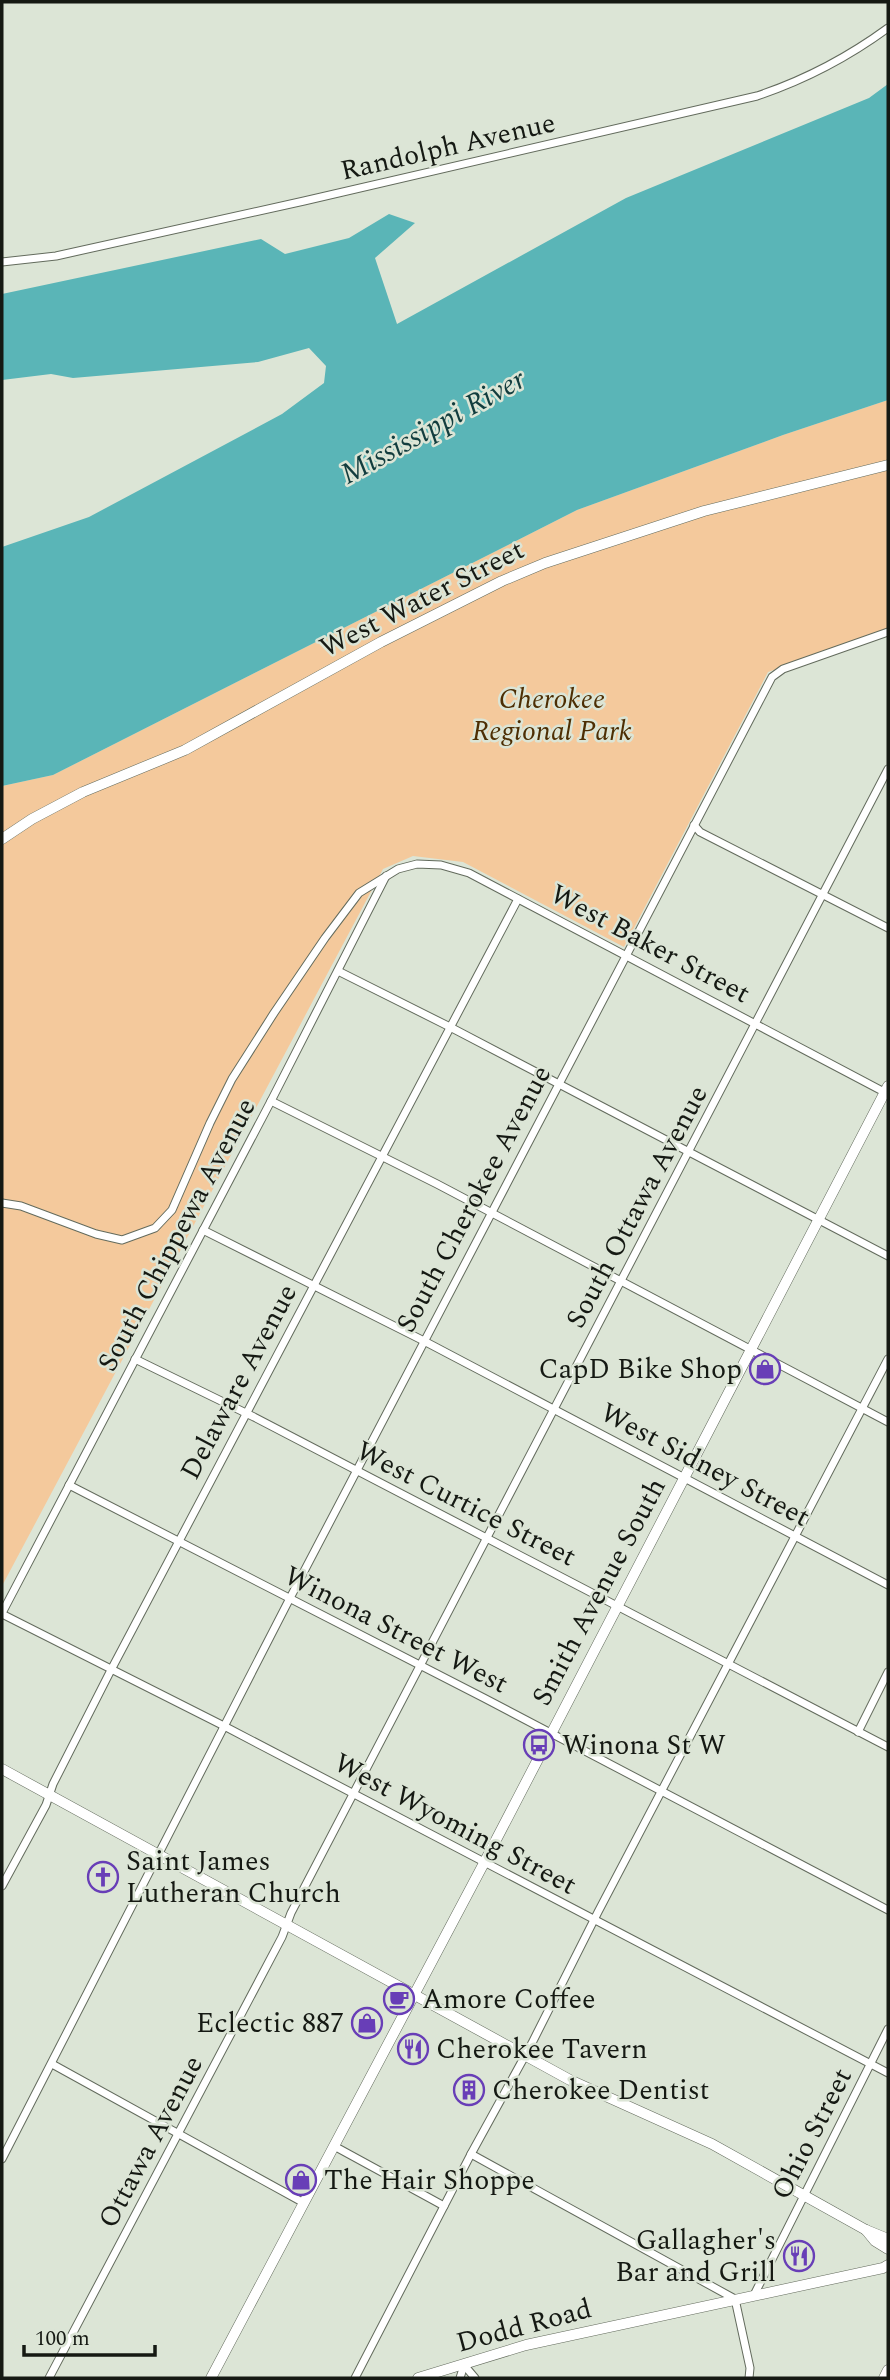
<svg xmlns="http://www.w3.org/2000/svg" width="890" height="2380" font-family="Spectral,serif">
<rect width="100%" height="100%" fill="#dce5d6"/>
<polygon fill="#f4c99c" points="888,400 888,631 768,672 624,947 463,862 413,856 383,869 2,1586 2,786 53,775 577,510 783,435"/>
<polygon fill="#5ab5b7" points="888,84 888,400 783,435 577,510 53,775 2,786 2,547 89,517 282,414 324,383 326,366 309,348 258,362 73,378 51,374 2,380 2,294 261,239 285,254 349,238 389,214 415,223 375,258 397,324 626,198 869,98"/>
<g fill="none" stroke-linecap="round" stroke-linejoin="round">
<g stroke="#636b5d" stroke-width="9">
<g id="street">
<path d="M2,262L56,256L304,201L757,96C805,80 847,58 888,28"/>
<polyline points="694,825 700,832 888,928"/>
<polyline points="338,971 450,1027 888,1256"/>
<polyline points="271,1101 437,1184 888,1422"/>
<polyline points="2,1203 21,1206 96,1234 122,1240 155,1228 172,1210 210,1123 232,1079 274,1013 325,938 359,893 398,869 417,864 441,865 469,873 888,1094"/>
<polyline points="203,1230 424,1341 888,1585"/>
<polyline points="135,1359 254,1417 888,1747"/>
<polyline points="69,1485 484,1698 888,1910"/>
<polyline points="2,1613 271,1101 386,876"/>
<polyline points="2,1614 224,1726 888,2073"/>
<polyline points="858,1732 888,1672"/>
<polyline points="2,1886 46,1805 53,1784 111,1670 518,899"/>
<polyline points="52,2064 304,2203"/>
<polyline points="334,2146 444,2206"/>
<polyline points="471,2154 735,2299 750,2368 749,2378"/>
<polyline points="2,2159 289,1600 772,677 783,669 888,632"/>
<polyline points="754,2295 888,2029"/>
<polyline points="464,2365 475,2378"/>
<polyline points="49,2378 282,1937 291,1913 888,769"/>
<polyline points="355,2378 471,2154 532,2043 598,1912 888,1359"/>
<polyline points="460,2378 464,2365"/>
</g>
</g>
<g stroke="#636b5d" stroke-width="11">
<g id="secondary">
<polyline points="2,839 32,819 83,792 185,750 381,642 502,581 545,563 704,511 888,465"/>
<polyline points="2,1769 570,2080 712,2144 866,2230 888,2239"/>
<polyline points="866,2230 875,2241 888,2249"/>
<polyline points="211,2378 484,1863 888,1086"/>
<polyline points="418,2378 526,2345 883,2268 888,2265"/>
<polyline points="884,2378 888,2370"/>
</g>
</g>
<use href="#street" stroke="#fff" stroke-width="7"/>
<use href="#secondary" stroke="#fff" stroke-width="10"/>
</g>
<defs>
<g id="shop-ring" transform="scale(1.575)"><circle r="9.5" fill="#dce5d6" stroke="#683eb7" stroke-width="1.5"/><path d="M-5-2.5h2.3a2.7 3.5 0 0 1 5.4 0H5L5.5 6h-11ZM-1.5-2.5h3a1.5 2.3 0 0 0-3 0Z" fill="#683eb7"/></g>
<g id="bus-ring" transform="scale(1.575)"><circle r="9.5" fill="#dce5d6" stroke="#683eb7" stroke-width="1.5"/><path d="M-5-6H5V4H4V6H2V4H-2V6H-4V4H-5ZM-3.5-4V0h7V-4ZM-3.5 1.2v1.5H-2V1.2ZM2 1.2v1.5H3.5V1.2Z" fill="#683eb7"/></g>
<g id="church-ring" transform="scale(1.575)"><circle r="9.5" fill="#dce5d6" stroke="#683eb7" stroke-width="1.5"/><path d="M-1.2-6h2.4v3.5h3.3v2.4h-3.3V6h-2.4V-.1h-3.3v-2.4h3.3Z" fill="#683eb7"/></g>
<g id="cafe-ring" transform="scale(1.575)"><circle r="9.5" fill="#dce5d6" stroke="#683eb7" stroke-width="1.5"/><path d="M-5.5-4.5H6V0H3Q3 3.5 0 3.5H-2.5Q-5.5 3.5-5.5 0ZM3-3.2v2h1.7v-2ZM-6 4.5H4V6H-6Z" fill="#683eb7"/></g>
<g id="restaurant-ring" transform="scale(1.575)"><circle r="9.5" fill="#dce5d6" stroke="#683eb7" stroke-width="1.5"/><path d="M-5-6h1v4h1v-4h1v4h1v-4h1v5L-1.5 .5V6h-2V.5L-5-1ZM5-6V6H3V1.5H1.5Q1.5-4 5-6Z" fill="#683eb7"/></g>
<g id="building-ring" transform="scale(1.575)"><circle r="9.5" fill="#dce5d6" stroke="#683eb7" stroke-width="1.5"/><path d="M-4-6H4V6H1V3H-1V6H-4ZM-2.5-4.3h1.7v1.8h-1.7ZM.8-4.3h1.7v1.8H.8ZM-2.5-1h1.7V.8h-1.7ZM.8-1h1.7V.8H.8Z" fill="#683eb7"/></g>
</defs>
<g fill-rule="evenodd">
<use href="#shop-ring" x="765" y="1369"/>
<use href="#bus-ring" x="539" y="1745"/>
<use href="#church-ring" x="103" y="1877"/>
<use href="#cafe-ring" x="399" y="1999"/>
<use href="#shop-ring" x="367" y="2023"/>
<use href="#restaurant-ring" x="413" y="2049"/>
<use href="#building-ring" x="469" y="2090"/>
<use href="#shop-ring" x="301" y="2180"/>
<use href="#restaurant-ring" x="799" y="2256"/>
</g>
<g text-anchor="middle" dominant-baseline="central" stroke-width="5" stroke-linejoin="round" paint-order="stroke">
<g font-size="28" fill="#151913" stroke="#dce5d6">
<text transform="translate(448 147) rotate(-13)">Randolph Avenue</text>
<text transform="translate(422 599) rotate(-27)">West Water Street</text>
<text transform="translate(650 944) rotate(28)">West Baker Street</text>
<text transform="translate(474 1199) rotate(-62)">South Cherokee Avenue</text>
<text transform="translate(637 1207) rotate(-62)">South Ottawa Avenue</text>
<text transform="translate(177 1235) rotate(-62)">South Chippewa Avenue</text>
<text transform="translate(239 1382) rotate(-62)">Delaware Avenue</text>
<text transform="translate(705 1465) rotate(28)">West Sidney Street</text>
<text transform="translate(466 1504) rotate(27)">West Curtice Street</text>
<text transform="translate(599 1592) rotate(-62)">Smith Avenue South</text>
<text transform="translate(396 1630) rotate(27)">Winona Street West</text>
<text transform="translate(455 1824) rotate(28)">West Wyoming Street</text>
<text transform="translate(812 2134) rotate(-63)">Ohio Street</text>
<text transform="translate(151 2142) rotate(-62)">Ottawa Avenue</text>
<text transform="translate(524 2326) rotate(-15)">Dodd Road</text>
</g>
<g font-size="28" font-style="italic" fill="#4d2e03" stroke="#dce5d6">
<text x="552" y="699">Cherokee<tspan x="552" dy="32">Regional Park</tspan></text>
</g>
<g font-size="28" fill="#151913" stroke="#dce5d6" text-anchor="start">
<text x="742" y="1369" text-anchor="end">CapD Bike Shop</text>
<text x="562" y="1745">Winona St W</text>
<text x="126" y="1861">Saint James<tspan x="126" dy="32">Lutheran Church</tspan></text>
<text x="422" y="1999">Amore Coffee</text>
<text x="344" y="2023" text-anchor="end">Eclectic 887</text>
<text x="436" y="2049">Cherokee Tavern</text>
<text x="492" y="2090">Cherokee Dentist</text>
<text x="324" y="2180">The Hair Shoppe</text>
<text x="776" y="2240" text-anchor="end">Gallagher's<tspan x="776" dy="32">Bar and Grill</tspan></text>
</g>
<g font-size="30" font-style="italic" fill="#123d3e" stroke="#dce5d6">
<text transform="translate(433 427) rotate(-29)">Mississippi River</text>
</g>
</g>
<rect width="890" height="2380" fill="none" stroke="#151913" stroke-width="7"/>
<path d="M24 2345v10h131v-10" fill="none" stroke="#151913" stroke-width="3.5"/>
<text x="35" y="2345" font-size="21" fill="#151913" stroke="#dce5d6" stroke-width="5" paint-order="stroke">100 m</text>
</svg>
